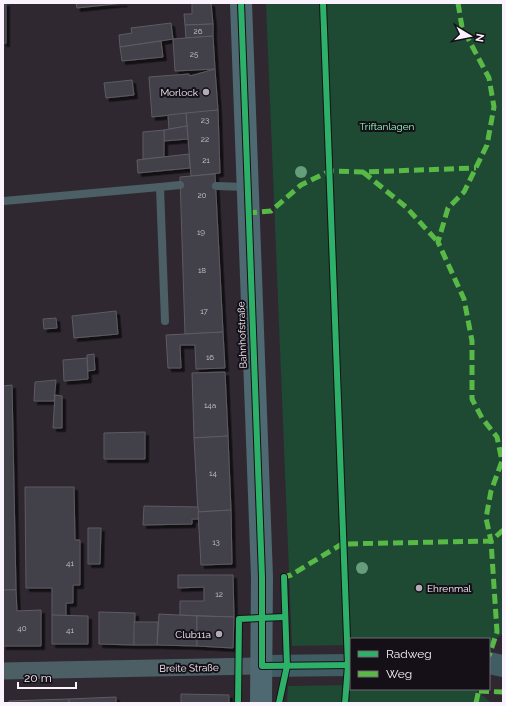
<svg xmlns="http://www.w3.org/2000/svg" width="506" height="706" font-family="Raleway,sans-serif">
<defs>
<filter id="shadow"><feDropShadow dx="3.5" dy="3.5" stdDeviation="0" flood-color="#0009"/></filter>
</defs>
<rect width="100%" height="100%" fill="#2f2831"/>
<g fill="#1e4932">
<polygon points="266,3 503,3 503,633 489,645 489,639 351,639 351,645 292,646"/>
<polygon points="351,685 351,689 475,689 490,702 287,703 288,686"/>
</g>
<g fill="#433f48" stroke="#5e5b63" filter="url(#shadow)">
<rect x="3" y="3" width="3" height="40"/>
<polygon points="76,3 124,3 77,8"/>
<polygon points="192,3 211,3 213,24 185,25 184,14 192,14"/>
<polygon points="171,23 173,39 120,47 119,35 132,33 131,28"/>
<polygon points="213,24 213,36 186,38 185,25"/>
<polygon points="213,36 215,69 175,71 173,39"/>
<polygon points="161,41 163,57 122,61 120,47"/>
<polygon points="215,69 218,110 152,117 149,77 189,74 190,76"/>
<polygon points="132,80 134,95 106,98 104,83"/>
<polygon points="218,110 220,173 191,176 186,113"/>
<polygon points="186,113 187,126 169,129 168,115"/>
<polygon points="187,126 188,139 164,141 164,130"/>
<polygon points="164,130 164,157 143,159 143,132"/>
<polygon points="189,154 190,168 138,173 137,160"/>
<polygon points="215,174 223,332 185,334 180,177"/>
<polygon points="116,311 118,334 74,338 72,316"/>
<polygon points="56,318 57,328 44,329 43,319"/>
<polygon points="223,332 225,368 196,369 195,345 180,345 181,368 168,368 166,335"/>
<polygon points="94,354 95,370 88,371 87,355"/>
<polygon points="87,358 88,379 64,381 63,360"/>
<polygon points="225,372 228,436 194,438 192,373"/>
<polygon points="56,380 54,401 34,401 35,382"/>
<polygon points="12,385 16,590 3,590 3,386"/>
<polygon points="55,395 62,396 62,428 53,428"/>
<polygon points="145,432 145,459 104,459 104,433"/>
<polygon points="228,436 231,510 198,512 194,438"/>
<polygon points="25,487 74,487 75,540 80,540 80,585 73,585 73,603 66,603 66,616 52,615 52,588 26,588"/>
<polygon points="144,506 198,507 199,519 192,519 192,524 143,525"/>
<polygon points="231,510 232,564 201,565 198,512"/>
<polygon points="88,528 101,528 100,564 88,564"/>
<polygon points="178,575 233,575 234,617 180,615 180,601 204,601 204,587 178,588"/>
<polygon points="3,590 16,590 17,611 41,610 41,646 3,646"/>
<polygon points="99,612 135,613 134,645 99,644"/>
<polygon points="159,614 197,616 197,646 157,645"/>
<polygon points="52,615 88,616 88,644 52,644"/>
<polygon points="197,616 234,617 233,648 197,646"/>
<polygon points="134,622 158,622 157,645 134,645"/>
<polygon points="181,694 229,695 229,703 181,703"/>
<polygon points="116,697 116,703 69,703 69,699"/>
<polygon points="69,699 69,703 9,703 9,701"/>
</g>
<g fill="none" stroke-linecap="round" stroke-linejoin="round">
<g stroke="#4c5f65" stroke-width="8">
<polyline points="216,186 247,187"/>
<polyline points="4,201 160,187"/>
<polyline points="165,321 160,187 180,185"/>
</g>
<polyline stroke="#4c5f65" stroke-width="17" points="3,671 262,666"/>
<g stroke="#405d64" stroke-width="22">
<polyline points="489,663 503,666"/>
<polyline points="262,666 351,665"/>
</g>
<polyline stroke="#4e6971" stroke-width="22" points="241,3 262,577 261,703"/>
<g stroke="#58b947" stroke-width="5" stroke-dasharray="10 5" stroke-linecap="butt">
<polyline points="458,3 462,27 489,78 494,107 487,145 464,192 448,208 438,242 464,299 472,341 472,399 482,418 497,437 502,461 491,491 486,518 491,541 497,632 489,656"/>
<polyline points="363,172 406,207 438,242"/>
<polyline points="247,213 271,211 301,185 330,171 363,172 476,168"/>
<polyline points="284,579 284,577 291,575 342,544 491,541 503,530"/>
<polyline points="479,691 503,692"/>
<polyline points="476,703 479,689"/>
</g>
<g stroke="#151017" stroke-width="8">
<g id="cycleway">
<polyline points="241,3 262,577 262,666 351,665"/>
<polyline points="323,3 348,665 345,703"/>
<polyline points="238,703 239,619 285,617"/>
<polyline points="279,703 287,666 284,577"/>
</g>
</g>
<use href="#cycleway" stroke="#2db169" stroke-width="6"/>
</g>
<g fill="#669d7d">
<circle cx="301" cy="172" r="6"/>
<circle cx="362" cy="568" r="6"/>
</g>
<g fill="#b3abb6" stroke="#151017" stroke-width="1.5">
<circle cx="206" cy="92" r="4"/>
<circle cx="419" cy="588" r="4"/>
<circle cx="219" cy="634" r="4"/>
</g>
<g text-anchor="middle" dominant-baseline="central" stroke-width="4" stroke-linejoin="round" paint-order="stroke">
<g font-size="8" fill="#ccc5d0">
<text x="198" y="31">26</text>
<text x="194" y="54">25</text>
<text x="205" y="120">23</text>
<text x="205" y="139">22</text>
<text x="206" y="160">21</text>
<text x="202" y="195">20</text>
<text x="201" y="232">19</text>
<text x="202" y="270">18</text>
<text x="204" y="311">17</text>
<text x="210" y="357">16</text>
<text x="210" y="405">14a</text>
<text x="213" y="473">14</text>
<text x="216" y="542">13</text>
<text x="70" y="563">41</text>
<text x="219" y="594">12</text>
<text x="22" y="628">40</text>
<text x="70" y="630">41</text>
</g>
<g font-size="10" fill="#faf2fd" stroke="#151017" text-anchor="end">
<text x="198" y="92">Morlock</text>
<text x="427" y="588" text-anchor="start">Ehrenmal</text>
<text x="211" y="634">Club11a</text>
</g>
<g font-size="10" fill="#93fcbc" stroke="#151017">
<text x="387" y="126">Triftanlagen</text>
</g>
<g font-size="10" fill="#faf2fd" stroke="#151017">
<text transform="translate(242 335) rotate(-92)">Bahnhofstraße</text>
<text transform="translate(189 668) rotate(-1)">Breite Straße</text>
</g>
</g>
<rect width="506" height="706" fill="none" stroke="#faf2fd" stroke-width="8"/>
<rect x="350" y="638" width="140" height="52" fill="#151017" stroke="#716a73"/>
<rect x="358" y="651" width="20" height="6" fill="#2db169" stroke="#716a73"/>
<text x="386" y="658" font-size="12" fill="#faf2fd">Radweg</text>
<rect x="358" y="671" width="20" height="6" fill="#58b947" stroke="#716a73"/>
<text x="386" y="678" font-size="12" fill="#faf2fd">Weg</text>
<g transform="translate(470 36) rotate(100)" stroke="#151017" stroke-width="3" paint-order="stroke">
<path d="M0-3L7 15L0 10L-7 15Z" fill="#faf2fd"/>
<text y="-6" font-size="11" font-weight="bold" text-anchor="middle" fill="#faf2fd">N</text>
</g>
<path d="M18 682v6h58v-6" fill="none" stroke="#faf2fd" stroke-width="2"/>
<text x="24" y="682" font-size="12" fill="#faf2fd" stroke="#151017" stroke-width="3" paint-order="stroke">20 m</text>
</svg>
